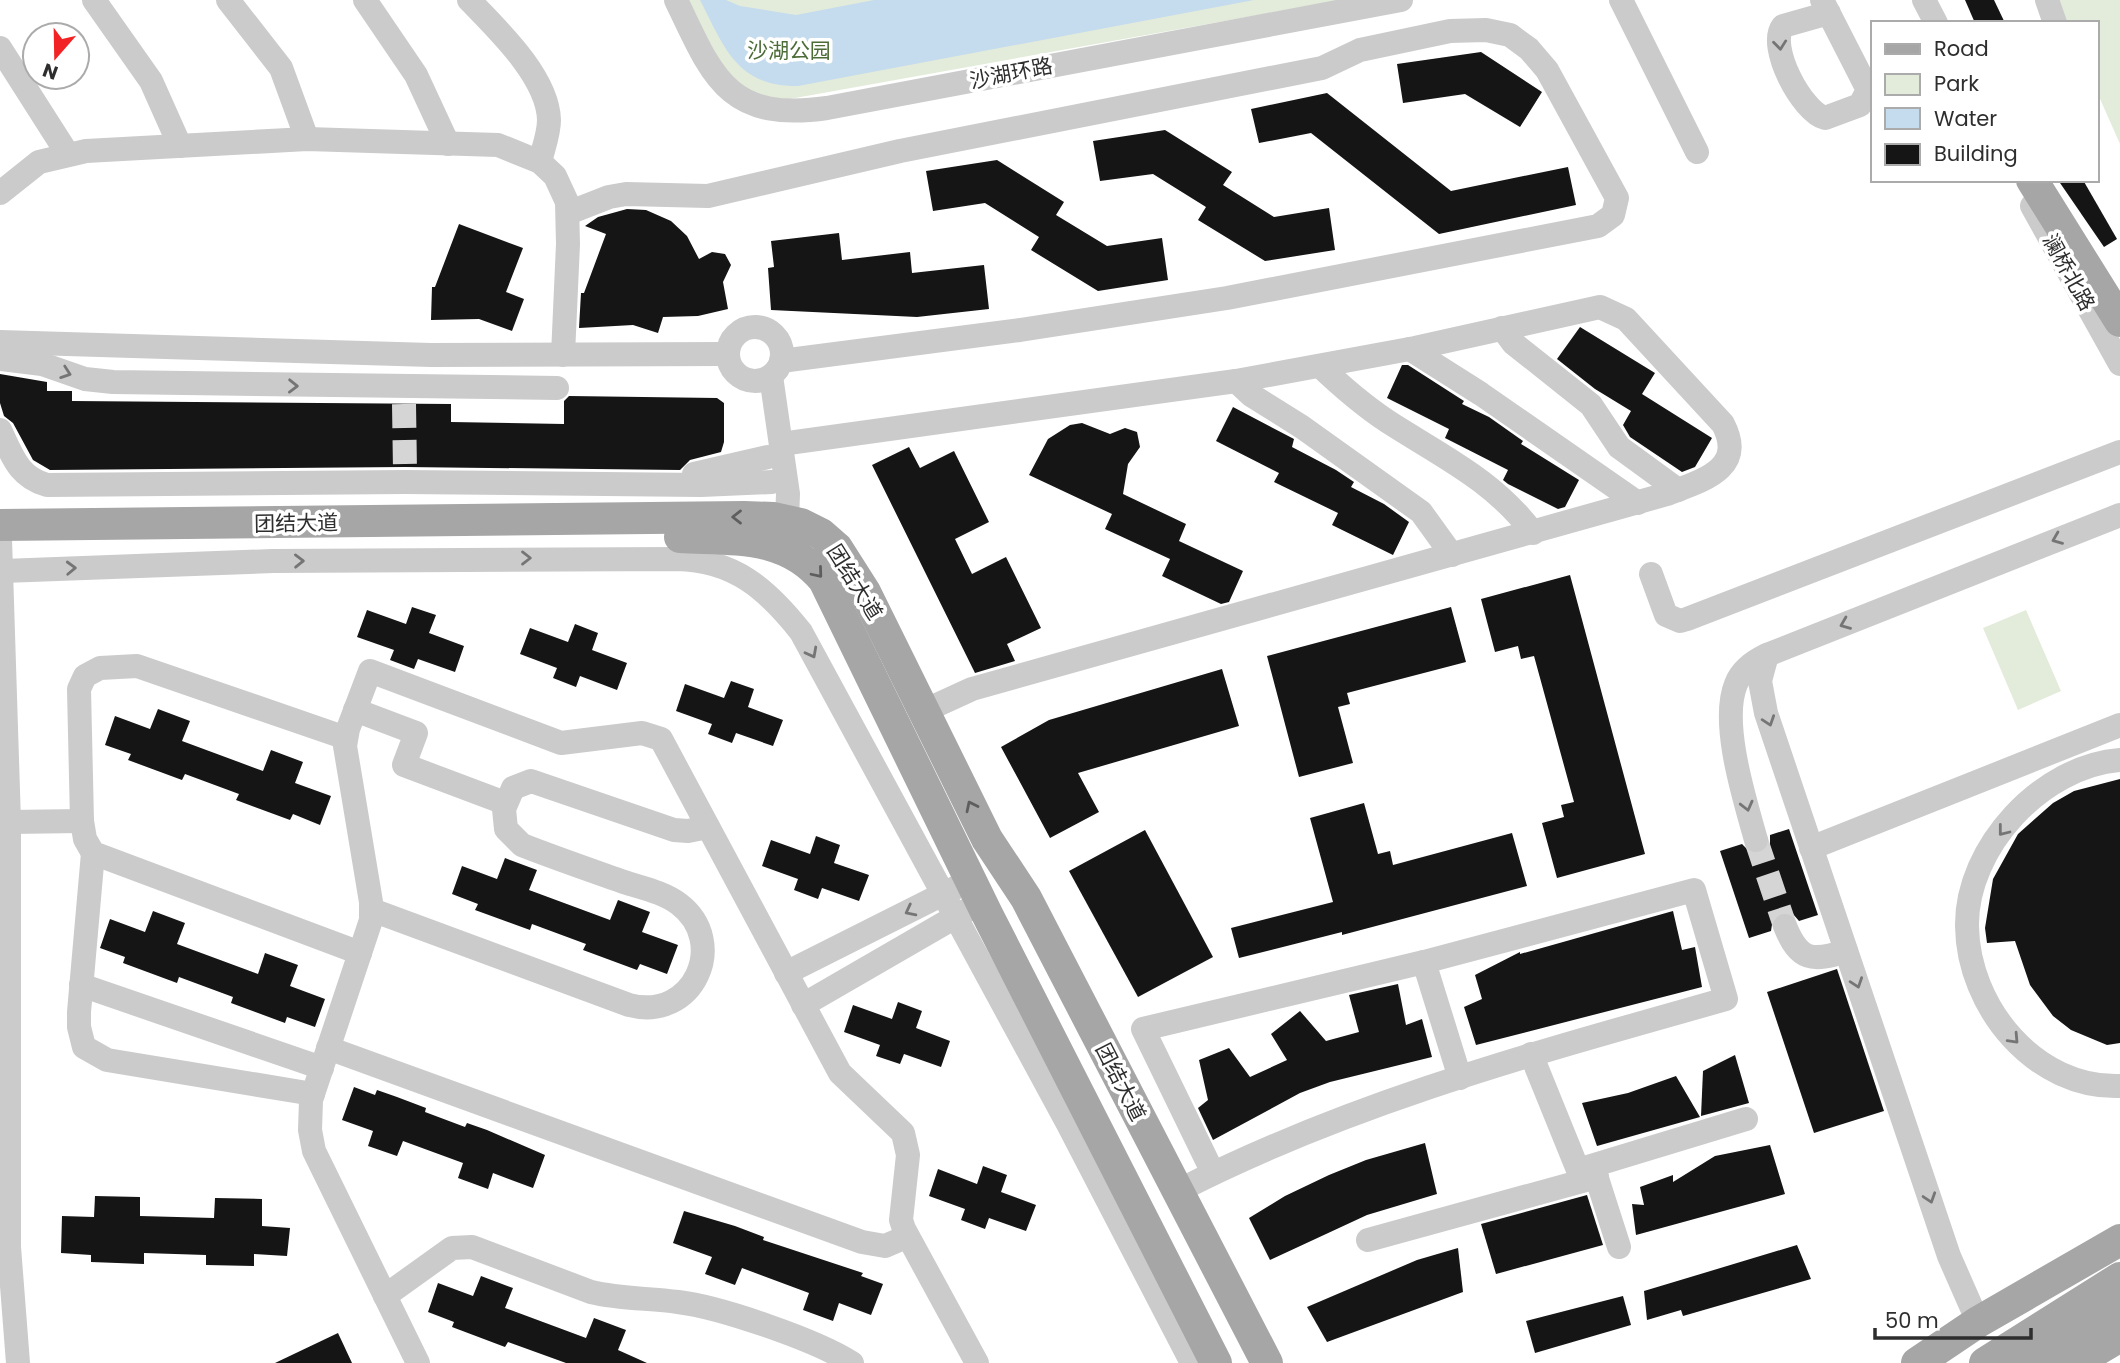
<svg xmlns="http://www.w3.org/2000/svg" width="2120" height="1363" font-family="Poppins,'Noto Sans SC',sans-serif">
<rect width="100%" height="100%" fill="#fff"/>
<g fill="#e3ecda">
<polygon points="686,0 1341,0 784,100 754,93 728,76"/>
<polygon points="2057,0 2120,0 2120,144 2097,92 2097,23 2067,23"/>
<polygon points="2026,610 2061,691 2018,710 1983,628"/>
</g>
<path fill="#c5dbee" d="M700,0H726L740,6L796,15L874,0H1254L798,86C737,87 724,47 700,0Z"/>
<g fill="#151515">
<polygon points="1965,0 1994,0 2005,23 1975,23"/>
<polygon points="1481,52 1542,92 1520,127 1465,94 1403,103 1397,64"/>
<polygon points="1327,93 1451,191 1568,167 1576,205 1439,234 1311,133 1259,143 1251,109"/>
<polygon points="1165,130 1232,172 1223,185 1274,217 1329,208 1335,250 1265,261 1198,220 1206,207 1153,174 1100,181 1093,141"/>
<polygon points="997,160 1064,202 1056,215 1107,246 1162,238 1168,280 1098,291 1031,250 1039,237 985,203 933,211 926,171"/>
<polygon points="2058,180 2083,180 2117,239 2104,247"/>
<polygon points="627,209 646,210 671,221 687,236 699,259 712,252 725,254 731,265 723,282 728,309 698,316 663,317 658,333 633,325 579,328 581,293 584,293 606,234 585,226 598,217"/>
<polygon points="459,224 523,248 506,292 524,299 512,331 479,319 431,320 432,287 435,287"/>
<polygon points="839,233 842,260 910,252 912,273 984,265 989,309 917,317 771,310 768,268 774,267 771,241"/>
<polygon points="1580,327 1655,373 1642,394 1712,438 1695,467 1682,472 1630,437 1623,425 1631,411 1595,389 1557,359"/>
<polygon points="1402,365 1408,365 1464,401 1462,404 1489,417 1523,441 1521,444 1579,480 1565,507 1558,509 1508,484 1503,480 1508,470 1445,438 1449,429 1387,398"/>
<polygon points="0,374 47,382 47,391 72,391 72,401 451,404 451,422 564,424 564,401 569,396 717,398 724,403 724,442 721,452 690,460 680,470 405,467 50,470 33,460 13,423 4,416 0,403"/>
<polygon points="1233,407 1294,439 1292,447 1336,470 1354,482 1351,487 1384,504 1409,522 1393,555 1332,525 1338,513 1274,482 1279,473 1216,441"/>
<polygon points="1082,423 1110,434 1125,428 1137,432 1140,447 1128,464 1123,494 1186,524 1179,541 1243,571 1229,602 1221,604 1162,576 1170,559 1105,529 1112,514 1029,475 1048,439 1070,425"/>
<polygon points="909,447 920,468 954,451 989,522 955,539 972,574 1006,557 1041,628 1007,644 1015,661 975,673 872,465"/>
<polygon points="1570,575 1645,854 1557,878 1542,823 1564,817 1561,805 1574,802 1534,656 1521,659 1518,646 1495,652 1481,599"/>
<polygon points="412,607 436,615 429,633 464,646 455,672 418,659 414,669 390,660 394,650 357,637 367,610 406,624"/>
<polygon points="1451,607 1466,662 1347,693 1350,704 1338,707 1353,763 1299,777 1267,656"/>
<polygon points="575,624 598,633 592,650 627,663 617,690 580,676 576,687 553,678 557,668 520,654 530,628 568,642"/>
<polygon points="1222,669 1239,726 1078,773 1099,812 1050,838 1001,747 1049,720"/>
<polygon points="731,681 754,689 748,707 783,720 773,746 736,733 732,743 708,734 712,724 676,711 685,684 724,698"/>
<polygon points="158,709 190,721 182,741 263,771 271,750 303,762 295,783 331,796 320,825 293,814 290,820 236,800 239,794 185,774 182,780 128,760 131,754 105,745 115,716 150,729"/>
<polygon points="2120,779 2120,1043 2107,1045 2071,1030 2053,1016 2030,985 2015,941 1987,943 1985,928 1993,879 2018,834 2053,803 2074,791"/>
<polygon points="1364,803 1378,854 1390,851 1393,865 1512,833 1527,886 1342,935 1342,932 1239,958 1231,928 1333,902 1310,818"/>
<polygon points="1789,829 1818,915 1799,921 1793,914 1780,912 1773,918 1771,931 1749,938 1720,851 1742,844 1752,854 1761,854 1770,844 1770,835"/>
<polygon points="1145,830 1213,957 1138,997 1069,871"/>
<polygon points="816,836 840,845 834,863 869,875 859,901 822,888 818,899 794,890 798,879 762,866 771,840 810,854"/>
<polygon points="505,858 537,870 529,890 610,920 618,900 650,912 642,932 678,945 667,974 640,964 637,970 583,950 586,944 532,924 530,930 475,910 478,904 452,894 462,866 497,879"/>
<polygon points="153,911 185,923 177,944 258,974 265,953 298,965 290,986 325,999 315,1027 287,1017 285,1023 231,1003 233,997 179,977 177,983 123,963 125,957 100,948 110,919 145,932"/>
<polygon points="1673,911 1682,950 1695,947 1702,987 1476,1045 1464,1007 1482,999 1475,975 1520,952 1520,954"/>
<polygon points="1837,969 1884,1111 1814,1133 1767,992"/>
<polygon points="1398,984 1406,1025 1422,1019 1432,1057 1330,1082 1300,1093 1213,1140 1198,1108 1208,1100 1199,1060 1229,1048 1250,1077 1287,1060 1271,1034 1300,1011 1326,1041 1359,1032 1349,995"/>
<polygon points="898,1002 922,1011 916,1028 950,1041 941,1067 904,1054 900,1064 876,1056 880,1045 844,1032 853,1005 892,1019"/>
<polygon points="1735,1055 1749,1103 1701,1116 1703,1071"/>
<polygon points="1676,1076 1700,1117 1597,1146 1582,1103 1628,1093"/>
<polygon points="354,1087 375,1095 377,1090 397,1097 426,1108 425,1112 465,1127 467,1123 487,1130 545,1155 533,1188 493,1173 488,1189 458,1178 463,1163 403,1141 397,1156 368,1146 373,1131 342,1120"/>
<polygon points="1425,1143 1437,1194 1367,1215 1270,1260 1249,1218 1285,1196 1329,1175 1366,1160"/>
<polygon points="1770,1145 1785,1194 1636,1235 1632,1204 1644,1205 1640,1187 1673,1175 1673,1182 1715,1156"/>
<polygon points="983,1166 1007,1175 1001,1192 1036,1205 1026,1231 989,1218 985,1229 961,1220 965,1209 929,1196 938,1169 977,1184"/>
<polygon points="1587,1195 1603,1245 1496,1274 1481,1224"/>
<polygon points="95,1196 140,1197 140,1216 214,1218 215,1198 262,1199 262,1226 290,1228 287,1256 254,1254 254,1266 206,1265 206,1255 144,1253 144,1264 91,1262 91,1255 61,1253 62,1216 94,1217"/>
<polygon points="684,1211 735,1226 764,1237 763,1240 863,1273 861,1276 883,1284 871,1315 839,1303 833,1321 803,1310 809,1293 742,1268 735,1285 705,1274 712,1257 673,1243"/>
<polygon points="1797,1245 1811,1279 1683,1316 1681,1310 1647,1320 1644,1291"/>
<polygon points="1458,1248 1463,1292 1327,1342 1307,1307 1417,1260"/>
<polygon points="481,1276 513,1288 505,1308 586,1338 594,1318 626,1330 618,1350 647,1363 566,1363 508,1342 505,1347 452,1327 454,1322 428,1312 438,1283 473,1296"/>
<polygon points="1623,1296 1631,1325 1535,1353 1526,1321"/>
<polygon points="338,1333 352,1363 275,1363"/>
</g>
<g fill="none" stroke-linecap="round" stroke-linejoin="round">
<g stroke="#d5d5d5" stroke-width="24" stroke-dasharray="24 12" stroke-linecap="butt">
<polyline points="404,404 405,471"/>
<polyline points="1756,840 1785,926"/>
</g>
<g stroke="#cbcbcb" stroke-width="24">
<polyline points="94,0 151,81 180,146"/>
<polyline points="228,0 281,68 307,139"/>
<polyline points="365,0 416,75 448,144"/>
<path d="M469,0C497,29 548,77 549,120C549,134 543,149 540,162"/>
<path d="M676,0C713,78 728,122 827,108L1401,0"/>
<polyline points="1621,0 1697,152"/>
<path d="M1822,0L1868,90L1860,105L1825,118C1802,112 1767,46 1783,26L1829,13"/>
<polyline points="1924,0 1936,23"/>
<polyline points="2047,0 2055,23"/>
<polyline points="0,48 67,153"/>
<polyline points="0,193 39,162 86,151 307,139 498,145 540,162 555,176 567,202 568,244 563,355"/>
<polyline points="2032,206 2120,364"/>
<polyline points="568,213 609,197 626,194 708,196 900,151 1322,68 1360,50 1450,31 1486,30 1510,35 1529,49 1547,70 1617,198 1613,215 1598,226 1227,298 1020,330 781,361"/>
<circle cx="755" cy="354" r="27"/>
<polyline points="1502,328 1513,343 1591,405 1619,447 1678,490"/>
<polyline points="0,342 431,355 728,354"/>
<polyline points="1410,349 1481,394 1638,503"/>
<polyline points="0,359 42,364 85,379 113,382 557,388"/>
<path d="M1320,366C1341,386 1363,405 1387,421C1441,456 1494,480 1533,533"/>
<polyline points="771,376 788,494 787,520"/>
<polyline points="1236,381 1251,395 1302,427 1421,512 1452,555"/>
<path d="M0,430C12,455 18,477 47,485L405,482L701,485L772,482"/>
<path d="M781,444L1236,381L1415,348L1600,307L1626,319L1723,424C1747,470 1700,481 1667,494L972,689L924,711"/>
<polyline points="694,474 768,457"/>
<polyline points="0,539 9,822 9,1247 18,1363"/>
<path d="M3,571L273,561L677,559C734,560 767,589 801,632L1068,1124L1192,1363"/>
<polyline points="1651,574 1666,615 1680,621 1687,619 2120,452"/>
<polyline points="1767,655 1760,681 1766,713 1949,1256 1978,1322"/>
<polyline points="355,710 416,733 404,765 505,803"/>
<polyline points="346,738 137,666 100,668 85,676 79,689 82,821 85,839 93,853 360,953"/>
<path d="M2120,760C2042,766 1966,847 1967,926C1968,1008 2036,1089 2120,1086"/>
<polyline points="9,822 82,821"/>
<path d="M1756,840C1745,800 1720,723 1736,684C1742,669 1754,661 1767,655L2120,515"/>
<polyline points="1811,848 2120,725"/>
<polyline points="93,853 79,1012 79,1027 84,1047 107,1060 313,1094"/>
<path d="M372,910L629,1005C694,1022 729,942 679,904C663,892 642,888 624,882C590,870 555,858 522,845L506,829L504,809L513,788L531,781L674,830L688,831L708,827"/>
<path d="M1785,926C1799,961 1812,962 1846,951"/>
<polyline points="1424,962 1460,1078"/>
<polyline points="786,973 957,887"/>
<polyline points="81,985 322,1068"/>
<polyline points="803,1005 969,909"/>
<polyline points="328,1048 862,1242 885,1246 906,1237"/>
<polyline points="1531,1054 1578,1170 1746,1119"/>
<polyline points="1593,1166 1619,1247"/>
<path d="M1178,1191C1351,1102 1539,1052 1726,999L1694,890L1424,962L1143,1029L1213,1173"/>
<polyline points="1368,1240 1597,1177"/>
<path d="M385,1296L452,1248L472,1247L591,1292C620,1299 649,1298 678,1302C720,1307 816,1340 852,1363"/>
<polyline points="418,1363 314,1151 310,1130 311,1100 371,920 371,902 345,746 348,729 370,671 561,743 642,733 661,739 840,1073 903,1133 908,1155 901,1220 904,1229 977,1363"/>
</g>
<g stroke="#a6a6a6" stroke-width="32">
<polyline points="2032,180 2120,321"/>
<polyline points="0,525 744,517 774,518 801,524 821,534 837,548 865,592 987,839 1026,898 1267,1363"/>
<path d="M680,537C735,540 786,534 824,580L987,914L1216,1363"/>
<polyline points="1917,1363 1978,1322 2120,1240"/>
<polyline points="1985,1363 2120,1278"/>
<polyline points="2030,1363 2120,1304"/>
<polyline points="2075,1363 2120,1336"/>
</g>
</g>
<defs><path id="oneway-chevron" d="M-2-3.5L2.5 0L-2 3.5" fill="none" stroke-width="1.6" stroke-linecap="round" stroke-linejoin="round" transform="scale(1.75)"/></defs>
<g stroke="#757575">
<use href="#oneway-chevron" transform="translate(1780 45) rotate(84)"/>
<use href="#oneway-chevron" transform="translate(66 373) rotate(19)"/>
<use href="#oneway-chevron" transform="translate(293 386) rotate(1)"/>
<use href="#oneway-chevron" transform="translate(2057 539) rotate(158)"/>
<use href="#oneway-chevron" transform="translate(526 558)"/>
<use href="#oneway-chevron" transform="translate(299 561) rotate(-1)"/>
<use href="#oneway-chevron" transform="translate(71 568) rotate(-2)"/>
<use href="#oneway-chevron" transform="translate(1845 624) rotate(158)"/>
<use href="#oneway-chevron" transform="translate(812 653) rotate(62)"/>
<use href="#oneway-chevron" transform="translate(1769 721) rotate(71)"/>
<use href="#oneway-chevron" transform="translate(1747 806) rotate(76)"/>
<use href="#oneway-chevron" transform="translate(2003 831) rotate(128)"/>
<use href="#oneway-chevron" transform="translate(910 911) rotate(153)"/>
<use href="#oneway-chevron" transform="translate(1857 983) rotate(71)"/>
<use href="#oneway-chevron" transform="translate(2014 1039) rotate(47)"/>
<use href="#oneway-chevron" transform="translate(1930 1198) rotate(72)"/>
</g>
<g stroke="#5e5e5e">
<use href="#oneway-chevron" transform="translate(737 517) rotate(180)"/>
<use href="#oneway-chevron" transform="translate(818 573) rotate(50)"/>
<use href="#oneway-chevron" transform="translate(971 806) rotate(-116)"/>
</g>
<g text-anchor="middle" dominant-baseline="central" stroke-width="7" stroke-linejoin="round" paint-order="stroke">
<g font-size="21" fill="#4d6c38" stroke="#fff">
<text x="789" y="50">沙湖公园</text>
</g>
<g font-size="21" fill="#2e2e2e" stroke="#fff">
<text transform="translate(1011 73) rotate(-11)">沙湖环路</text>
<text transform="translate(2069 272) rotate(61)">澜桥北路</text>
<text transform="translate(296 523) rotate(-1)">团结大道</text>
<text transform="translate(855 582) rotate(58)">团结大道</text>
<text transform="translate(1121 1082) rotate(63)">团结大道</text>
</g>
</g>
<rect x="1871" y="21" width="228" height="161" fill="#ffffff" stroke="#ababab" stroke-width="2"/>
<rect x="1885" y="44" width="35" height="10" fill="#a6a6a6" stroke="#ababab" stroke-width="2"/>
<text x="1934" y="56" font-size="21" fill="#2e2e2e">Road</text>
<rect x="1885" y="74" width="35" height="21" fill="#e3ecda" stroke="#ababab" stroke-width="2"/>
<text x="1934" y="91" font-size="21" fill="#2e2e2e">Park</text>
<rect x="1885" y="108" width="35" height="21" fill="#c5dbee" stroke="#ababab" stroke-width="2"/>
<text x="1934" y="126" font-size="21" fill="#2e2e2e">Water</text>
<rect x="1885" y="144" width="35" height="21" fill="#151515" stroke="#ababab" stroke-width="2"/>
<text x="1934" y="161" font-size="21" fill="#2e2e2e">Building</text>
<g transform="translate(56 56) rotate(200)"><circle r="33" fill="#ffffff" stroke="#ababab" stroke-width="2"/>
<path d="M0-5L12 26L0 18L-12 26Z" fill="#f22324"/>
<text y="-10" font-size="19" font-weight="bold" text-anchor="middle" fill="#2e2e2e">N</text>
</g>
<path d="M1875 1328v10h156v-10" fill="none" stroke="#2e2e2e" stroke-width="3.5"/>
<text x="1885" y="1328" font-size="21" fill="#2e2e2e" stroke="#ffffff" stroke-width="5" paint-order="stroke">50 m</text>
</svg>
